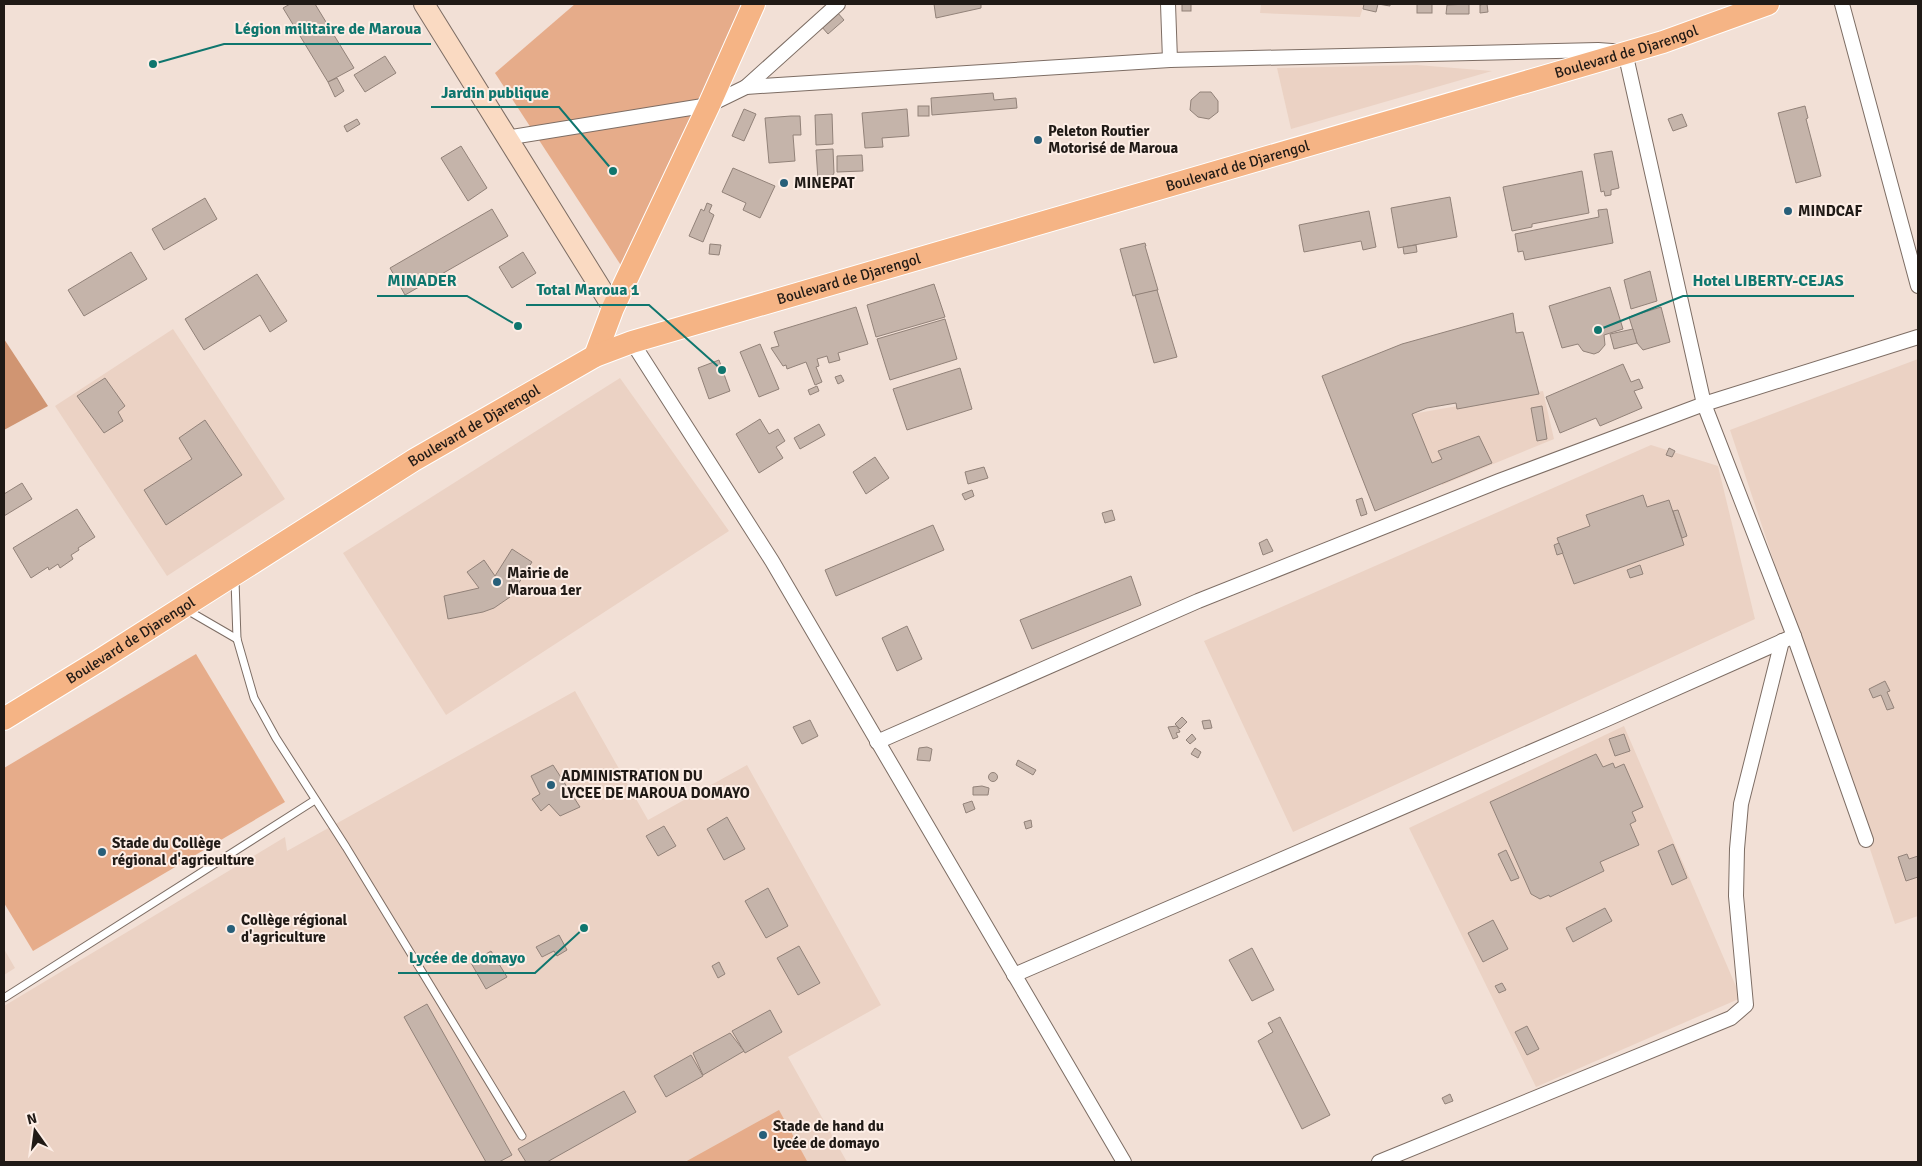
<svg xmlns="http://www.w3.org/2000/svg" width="1922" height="1166" font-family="Signika,sans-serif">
<rect width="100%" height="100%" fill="#f2e0d6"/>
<g fill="#ebd2c4">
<polygon points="1261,4 1364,4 1360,17 1260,13"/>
<polygon points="1417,65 1492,71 1291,129 1277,68"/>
<polygon points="173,329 285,499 167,576 55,406"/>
<polygon points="1918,359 1918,916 1895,924 1730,430"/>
<polygon points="620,378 729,531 446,715 343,553"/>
<polygon points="1543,391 1554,439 1442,485 1432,463 1412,414"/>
<polygon points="1651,445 1718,466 1755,619 1293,832 1204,641"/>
<polygon points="575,691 648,820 747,765 881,1005 788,1057 847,1162 4,1162 4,1006 285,837 287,851"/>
<polygon points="1624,726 1741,998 1536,1087 1409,828"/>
<polygon points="4,949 15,968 4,975"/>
</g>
<g fill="#e6ac8a">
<polygon points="575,4 742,4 624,270 495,73"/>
<polygon points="196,654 285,802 33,951 4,903 4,768"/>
<polygon points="779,1110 807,1161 805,1162 685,1162"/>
</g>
<polygon fill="#d09572" points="4,339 48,406 4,430"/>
<g fill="#c5b4aa" stroke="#928279">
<polygon points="290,4 315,4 354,68 328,82 283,8"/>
<polygon points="934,4 981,4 981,8 936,18"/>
<rect x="1182" y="4" width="9" height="7"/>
<polygon points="1364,4 1390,4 1390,6 1378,4 1376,12 1363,9"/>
<rect x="1417" y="4" width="15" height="9"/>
<polygon points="1469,4 1469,14 1446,14 1447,5"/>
<polygon points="1484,4 1487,4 1488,12 1480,13 1480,5"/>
<polygon points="837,12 844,20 828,34 821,26"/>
<polygon points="385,56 396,73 365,92 354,75"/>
<polygon points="337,78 344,91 335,97 328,82"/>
<polygon points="1200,92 1211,92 1218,101 1218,112 1209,119 1198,117 1190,110 1191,100"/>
<polygon points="993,93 994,100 1016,98 1017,108 932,115 931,98"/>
<rect x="918" y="106" width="11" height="10"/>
<polygon points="1805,106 1808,118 1806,119 1821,176 1796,183 1778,113"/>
<polygon points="744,109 756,114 744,141 732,136"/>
<polygon points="907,109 909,136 882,138 883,147 865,148 862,113"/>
<polygon points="832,114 833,144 816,145 815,115"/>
<polygon points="1682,114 1687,126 1673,131 1668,119"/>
<polygon points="791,116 800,116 801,135 793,135 795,161 769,163 765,118"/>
<polygon points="357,119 360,124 347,132 344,126"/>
<polygon points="461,146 487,188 468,201 441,158"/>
<polygon points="833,149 834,173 830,180 818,180 816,150"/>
<polygon points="1612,151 1619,188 1611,190 1611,195 1605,196 1604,191 1601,192 1594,154"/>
<polygon points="862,155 863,171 837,172 837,156"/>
<polygon points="733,168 775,186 760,218 743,210 746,203 722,192"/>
<polygon points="1582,171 1589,213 1532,224 1532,227 1512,231 1503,187"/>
<polygon points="1450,197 1457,237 1398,248 1391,208"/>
<polygon points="205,198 217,219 164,250 152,229"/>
<polygon points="707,203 712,205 709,212 714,215 703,242 689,236 701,209 704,211"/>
<polygon points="492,209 508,236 405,295 390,268"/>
<polygon points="1607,209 1613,243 1525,260 1523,251 1518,252 1515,234 1599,217 1598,210"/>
<polygon points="1369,211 1376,247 1363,250 1361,241 1304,252 1299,225"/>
<polygon points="1145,243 1146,246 1145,246 1158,290 1133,296 1120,249"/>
<polygon points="710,244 721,245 719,255 709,254"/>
<polygon points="1416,245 1417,252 1404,254 1403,247"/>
<polygon points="131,252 147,279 84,316 68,290"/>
<polygon points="523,252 536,273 512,288 499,267"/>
<polygon points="1650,271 1657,301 1631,309 1624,280"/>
<polygon points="257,274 287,321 270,332 260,315 204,350 185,319"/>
<polygon points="934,284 945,317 876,337 867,305"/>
<polygon points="1610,287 1623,329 1604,335 1605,345 1599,352 1594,354 1583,351 1578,344 1562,348 1549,306"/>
<polygon points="1157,290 1177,357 1154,363 1135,295"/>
<polygon points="856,307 868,344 838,353 840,360 829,363 827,356 817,359 819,366 816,367 822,382 815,385 806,362 787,369 786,365 783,366 771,348 779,346 774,332"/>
<polygon points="1661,307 1670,342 1643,350 1637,343 1629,317"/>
<polygon points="1513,313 1516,333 1523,332 1539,394 1457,409 1456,403 1427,408 1412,414 1432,463 1442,459 1438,451 1479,436 1492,463 1375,511 1322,376 1402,344"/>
<polygon points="945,319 957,359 890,380 877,339"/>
<polygon points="1633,329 1637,343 1614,349 1610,334"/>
<polygon points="760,344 779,389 759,397 740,352"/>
<polygon points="719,360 730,391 709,399 698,368"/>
<polygon points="1623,364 1631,382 1639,379 1643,388 1634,391 1642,408 1600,426 1596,418 1560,433 1546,397"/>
<polygon points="960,368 972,409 907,430 893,389"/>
<polygon points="841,375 844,381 838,384 835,377"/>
<polygon points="105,378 125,406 118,412 123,421 104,433 77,396"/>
<polygon points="817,386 819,391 810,395 808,390"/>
<polygon points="1542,406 1547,439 1537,441 1531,408"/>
<polygon points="760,419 769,434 778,429 785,441 776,447 783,458 759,473 736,434"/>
<polygon points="205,420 242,475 166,525 144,490 192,459 179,438"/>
<polygon points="819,424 825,435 800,449 794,438"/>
<polygon points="1669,448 1675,451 1672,457 1666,455"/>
<polygon points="875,457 889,478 866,494 853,472"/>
<polygon points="984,467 988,478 968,484 965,472"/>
<polygon points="22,483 32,499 4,516 4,494"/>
<polygon points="972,490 974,496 965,500 962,494"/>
<polygon points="1643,495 1647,507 1669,500 1684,545 1574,584 1557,538 1590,526 1586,515"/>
<polygon points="1362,498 1367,514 1361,516 1356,500"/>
<polygon points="77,509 95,537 78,548 79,550 71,555 73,559 60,568 58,564 49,570 48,567 31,578 13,548"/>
<polygon points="1112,510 1115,520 1105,523 1102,513"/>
<polygon points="1678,510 1687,536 1682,538 1673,511"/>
<polygon points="933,525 944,550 836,596 825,570"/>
<polygon points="1267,539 1273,551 1263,555 1259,543"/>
<polygon points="1559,543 1563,553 1557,555 1554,545"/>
<polygon points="512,549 532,562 510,597 494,608 483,612 448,619 444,596 479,588 467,572 484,560 495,576"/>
<polygon points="1640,565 1643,574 1630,578 1627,570"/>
<polygon points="1131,576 1141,605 1032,649 1020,620"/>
<polygon points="907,626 922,659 897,671 882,638"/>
<polygon points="1885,681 1890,691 1887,692 1894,708 1887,710 1881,695 1873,698 1869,689"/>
<polygon points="1182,717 1187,722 1180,729 1175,724"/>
<polygon points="810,720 818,736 802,744 793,727"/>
<polygon points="1210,720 1212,728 1204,729 1202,721"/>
<polygon points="1177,726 1180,732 1176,733 1178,737 1173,739 1168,727"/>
<polygon points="1192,734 1196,739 1190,744 1186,740"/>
<polygon points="1624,734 1630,751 1615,756 1609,739"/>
<polygon points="927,747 932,749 930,761 917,760 919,748"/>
<polygon points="1195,748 1201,752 1198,758 1191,754"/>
<polygon points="1596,754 1603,767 1613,763 1615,768 1624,764 1643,807 1632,812 1636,821 1630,824 1639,845 1600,862 1604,871 1550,897 1549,895 1540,899 1531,894 1490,802"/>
<polygon points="1018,760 1036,770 1033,775 1016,765"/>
<polygon points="553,765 580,807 560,816 549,804 541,811 532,799 540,794 531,776"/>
<circle cx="993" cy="777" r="4.5"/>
<polygon points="982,786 989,788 988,795 973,795 973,787"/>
<polygon points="972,801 975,809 966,813 963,804"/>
<polygon points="727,817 745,849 724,860 707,829"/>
<polygon points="1031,820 1032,827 1026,829 1024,822"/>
<polygon points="664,826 676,846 658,856 646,836"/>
<polygon points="1673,844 1687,878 1672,885 1658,851"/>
<polygon points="1506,850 1519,878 1511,881 1498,854"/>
<polygon points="1907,854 1909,859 1918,856 1918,877 1906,881 1898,857"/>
<polygon points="768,888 788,926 766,938 745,901"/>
<polygon points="1605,908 1612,921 1573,942 1566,928"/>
<polygon points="1493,920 1508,949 1483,962 1468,933"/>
<polygon points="559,935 567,950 557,956 554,951 542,957 536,947"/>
<polygon points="799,946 820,983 798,995 777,958"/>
<polygon points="1252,948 1274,990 1252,1001 1229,960"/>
<polygon points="491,951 507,977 486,989 471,963"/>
<polygon points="719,962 725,974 718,978 712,966"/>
<polygon points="1502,983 1506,990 1499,993 1495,986"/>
<polygon points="427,1004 512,1155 499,1162 486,1162 404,1017"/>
<polygon points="770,1010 782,1032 745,1053 732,1031"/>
<polygon points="1280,1017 1330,1115 1302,1129 1258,1041 1273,1032 1268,1023"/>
<polygon points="1527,1026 1539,1049 1527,1055 1515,1032"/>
<polygon points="730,1033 744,1051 703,1075 693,1053"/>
<polygon points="691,1055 703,1076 666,1097 654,1076"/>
<polygon points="624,1091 636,1112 547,1162 526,1162 518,1149"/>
<polygon points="1450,1094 1453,1101 1445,1104 1442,1098"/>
</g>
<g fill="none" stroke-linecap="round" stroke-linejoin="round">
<g stroke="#7d6d64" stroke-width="9">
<g id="lane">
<polyline points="235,580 237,639 254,698 276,738 346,847 522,1136"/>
<polyline points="187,610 237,639"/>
<polyline points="4,998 315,800"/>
</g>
</g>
<g stroke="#7d6d64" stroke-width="16">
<g id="street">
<polyline points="1168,4 1170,60"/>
<polyline points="1842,4 1918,286"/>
<polyline points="746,87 838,4"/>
<polyline points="506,138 709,105 746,87 1170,60 1598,50 1625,52 1704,404 1794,636 1866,840"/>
<polyline points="632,342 772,561 1124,1162"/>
<polyline points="877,742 1198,601 1499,481 1704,404 1918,337"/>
<polyline points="1014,975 1607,719 1794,636"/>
<polyline points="1379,1162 1731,1018 1746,1005 1736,896 1737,849 1741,804 1782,641"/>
</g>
</g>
<g stroke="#7d6d64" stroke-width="22">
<polyline id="secondary" points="424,4 613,308"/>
</g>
<g stroke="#fff" stroke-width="24">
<g id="primary">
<polyline points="595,356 613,308 709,105 754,4"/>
<path id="s1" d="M4,719L100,660L414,460L595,356L632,342L1663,42L1768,4"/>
</g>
</g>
<use href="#lane" stroke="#fff" stroke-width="7"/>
<use href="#street" stroke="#fff" stroke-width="14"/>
<use href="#secondary" stroke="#fadac2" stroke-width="20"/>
<use href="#primary" stroke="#f5b485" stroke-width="22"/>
</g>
<g fill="#275f79" stroke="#fdeee6" stroke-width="2">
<circle cx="1038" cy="140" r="5"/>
<circle cx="784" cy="183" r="5"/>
<circle cx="1788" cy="211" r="5"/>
<circle cx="497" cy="582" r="5"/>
<circle cx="551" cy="785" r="5"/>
<circle cx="102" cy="852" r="5"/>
<circle cx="231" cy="929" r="5"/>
<circle cx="763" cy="1135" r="5"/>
</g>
<g text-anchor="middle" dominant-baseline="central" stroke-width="4" stroke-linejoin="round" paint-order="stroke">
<g font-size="15" fill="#201a16" stroke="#fdeee6">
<text stroke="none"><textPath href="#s1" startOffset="1769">Boulevard de Djarengol</textPath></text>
<text stroke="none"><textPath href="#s1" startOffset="1364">Boulevard de Djarengol</textPath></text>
<text stroke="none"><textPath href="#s1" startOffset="959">Boulevard de Djarengol</textPath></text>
<text stroke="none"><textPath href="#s1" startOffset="554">Boulevard de Djarengol</textPath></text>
<text stroke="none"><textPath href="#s1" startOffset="149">Boulevard de Djarengol</textPath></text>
</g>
<g font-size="15" font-weight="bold" fill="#201a16" stroke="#fdeee6" text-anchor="start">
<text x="1048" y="131">Peleton Routier<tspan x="1048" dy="17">Motorisé de Maroua</tspan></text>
<text x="794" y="183">MINEPAT</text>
<text x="1798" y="211">MINDCAF</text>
<text x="507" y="573">Mairie de<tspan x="507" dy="17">Maroua 1er</tspan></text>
<text x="561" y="776">ADMINISTRATION DU<tspan x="561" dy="17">LYCEE DE MAROUA DOMAYO</tspan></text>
<text x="112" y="843">Stade du Collège<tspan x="112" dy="17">régional d'agriculture</tspan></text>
<text x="241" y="920">Collège régional<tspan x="241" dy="17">d'agriculture</tspan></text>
<text x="773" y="1126">Stade de hand du<tspan x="773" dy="17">lycée de domayo</tspan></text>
</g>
</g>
<path fill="none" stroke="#0f766e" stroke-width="2" d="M153 64L224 44H431M613 171L559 107H431M518 326L467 296H377M1598 330L1683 296H1854M722 370L649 305H526M584 928L535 973H398"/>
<g fill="#0f766e" stroke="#fdeee6" stroke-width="2">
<circle cx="153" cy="64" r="5"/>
<circle cx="613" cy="171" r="5"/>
<circle cx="518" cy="326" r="5"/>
<circle cx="1598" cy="330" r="5"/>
<circle cx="722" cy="370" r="5"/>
<circle cx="584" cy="928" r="5"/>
</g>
<g font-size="16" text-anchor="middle" font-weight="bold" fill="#0f766e" stroke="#fdeee6" stroke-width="4" stroke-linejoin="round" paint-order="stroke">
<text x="328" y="34">Légion militaire de Maroua</text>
<text x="495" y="98">Jardin publique</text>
<text x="422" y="286">MINADER</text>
<text x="1768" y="286">Hotel LIBERTY-CEJAS</text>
<text x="588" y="295">Total Maroua 1</text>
<text x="467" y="963">Lycée de domayo</text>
</g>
<rect width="1922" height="1166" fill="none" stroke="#201a16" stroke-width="10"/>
<g transform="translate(35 1131) rotate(346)" stroke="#fdeee6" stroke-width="4" paint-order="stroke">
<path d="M0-4L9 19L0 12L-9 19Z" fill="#201a16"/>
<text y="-8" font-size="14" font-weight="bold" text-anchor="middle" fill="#201a16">N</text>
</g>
</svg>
